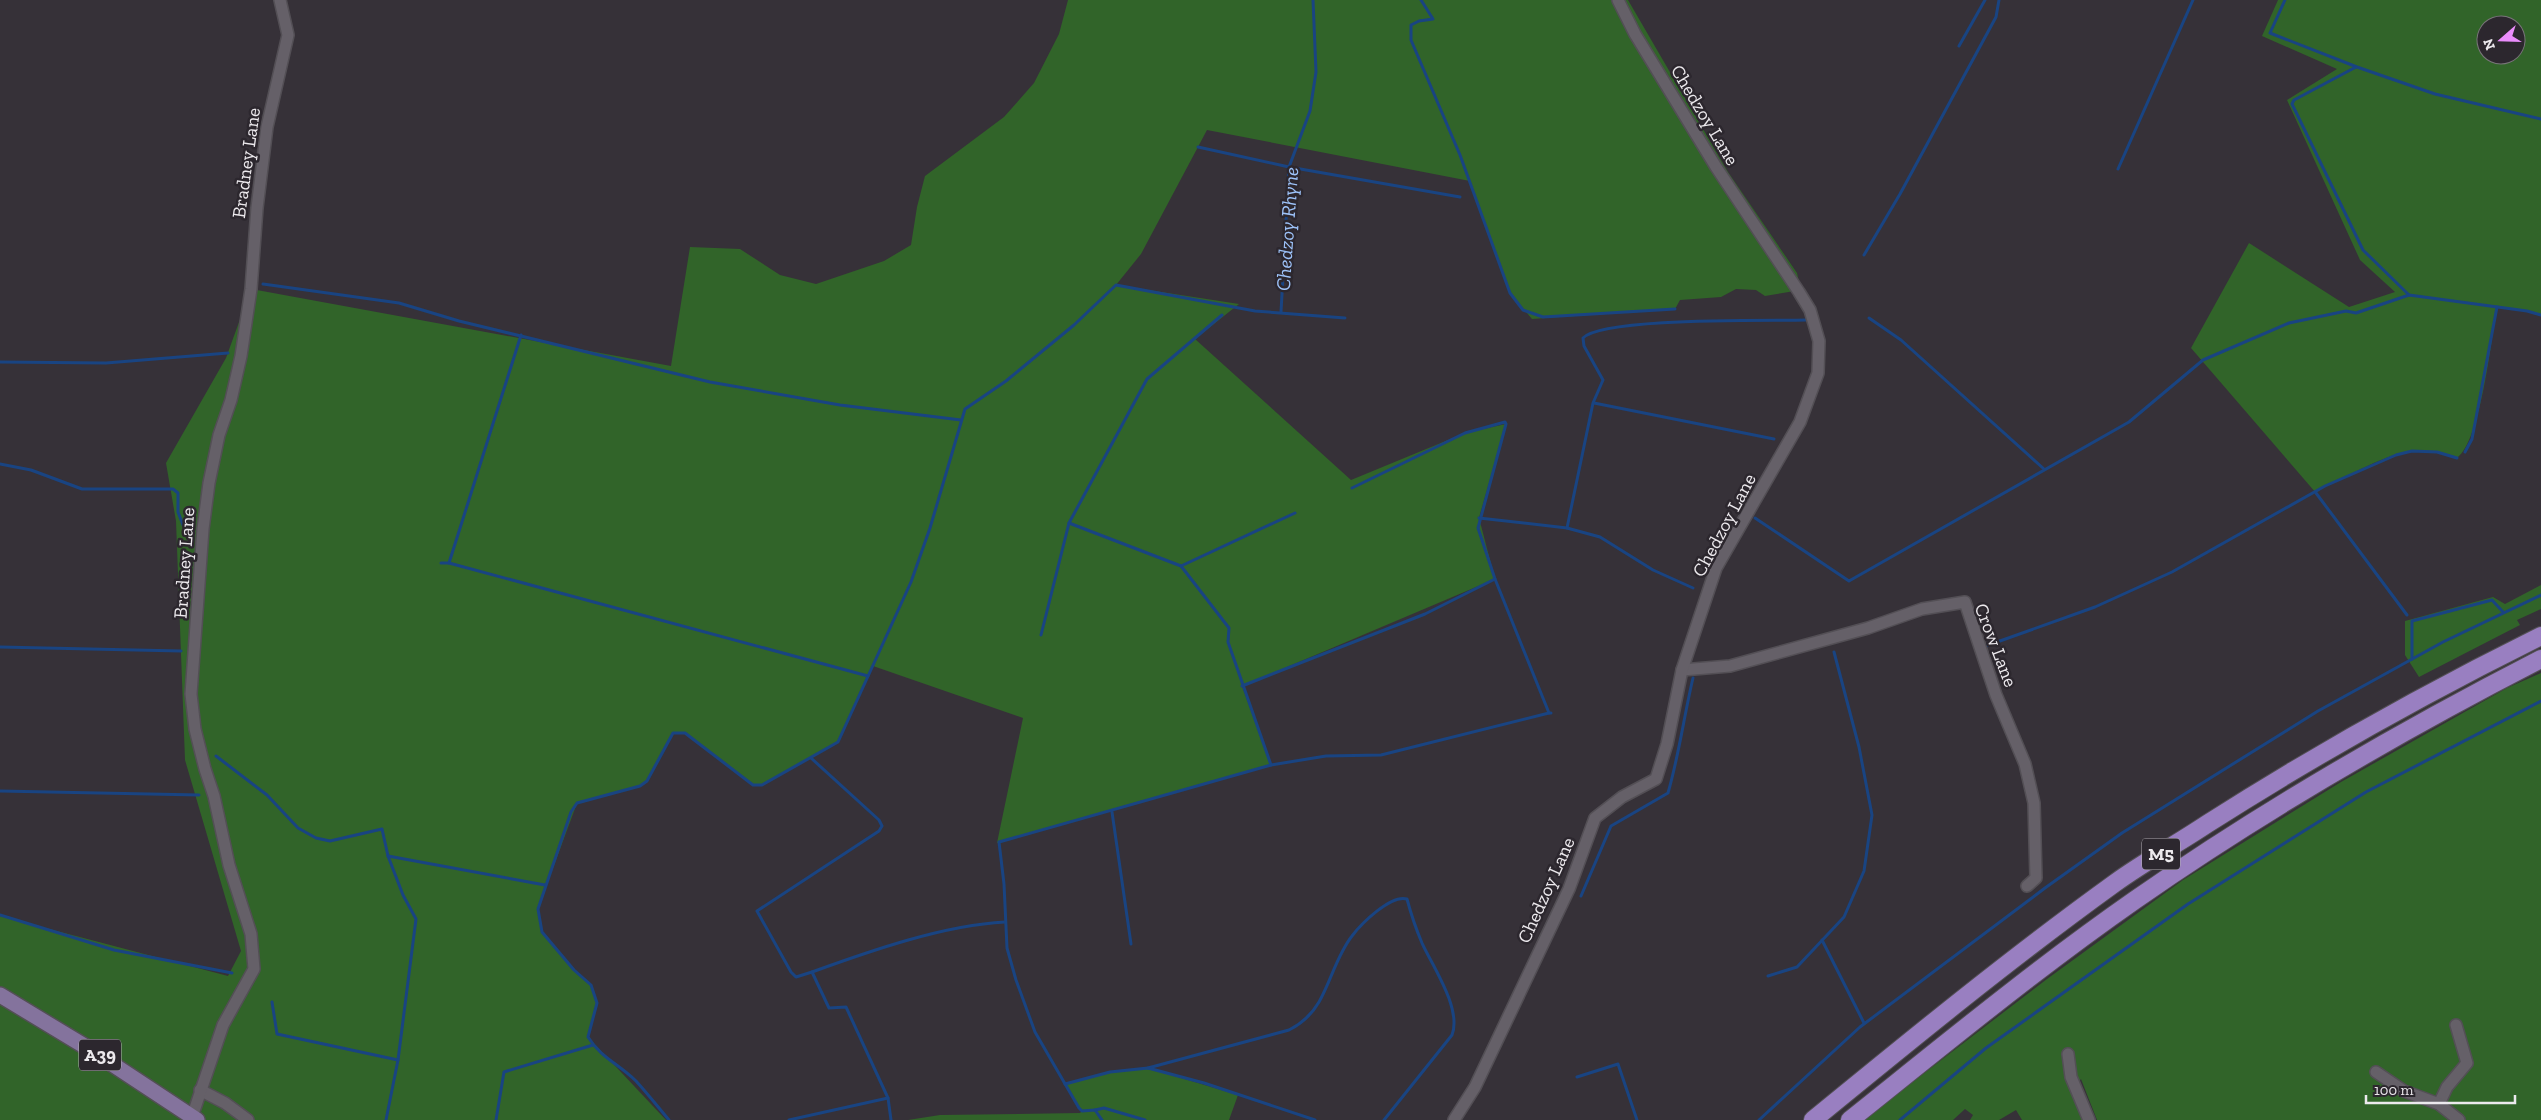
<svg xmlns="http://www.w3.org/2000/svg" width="2541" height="1120" font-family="'Zilla Slab',serif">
<rect width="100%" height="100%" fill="#363138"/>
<g fill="#316429" fill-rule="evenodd">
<polygon points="1068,0 1628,0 1728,172 1797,273 1801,290 1765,296 1756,290 1736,289 1721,297 1680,300 1675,309 1532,319 1510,293 1470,181 1207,130 1141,254 1116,285 1239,304 1195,339 1351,480 1465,433 1506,424 1479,518 1495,579 1242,686 1271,765 997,843 1023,718 873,666 838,742 762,785 753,785 685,734 673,733 647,781 640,786 577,803 538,909 542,932 574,970 591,985 597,1003 588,1037 666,1120 0,1120 0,916 228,976 241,951 185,760 176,521 166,463 226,358 251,289 671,366 690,247 740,249 780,275 816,284 884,261 911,245 917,207 925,176 1004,117 1034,83 1059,34"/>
<path d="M2278,0H2541V316L2521,310L2497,307C2491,340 2481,440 2457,458C2443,454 2427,449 2411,451C2384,455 2351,475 2325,486L2316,493L2191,348L2249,243L2349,307L2395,292L2360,260L2287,100L2337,69L2262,36ZM2486,25H2516V55H2486Z"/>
<polygon points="2541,585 2541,609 2517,620 2520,625 2419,677 2405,655 2405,621 2493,597 2505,604"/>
<polygon points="2541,673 2541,1120 2097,1120 2081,1079 2074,1088 2086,1120 2022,1120 2016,1110 1999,1120 1970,1120 1973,1115 1965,1109 1953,1120 1863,1120 2047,979 2183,880 2341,782 2507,688"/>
<polygon points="1148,1068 1238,1095 1229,1120 908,1120 940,1115 1080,1113 1082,1111 1065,1084 1110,1072"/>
</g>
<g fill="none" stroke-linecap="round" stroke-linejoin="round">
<g stroke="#194482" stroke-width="3">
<polyline points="1421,0 1433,19 1419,21 1411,25 1411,40 1460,155 1510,293 1523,310 1543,317 1675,309"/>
<polyline points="2285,0 2270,33 2357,67 2435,94 2541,119"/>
<polyline points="1959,46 1985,0"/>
<polyline points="2356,67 2294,100 2292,104 2363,250 2409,295"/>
<polyline points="1198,147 1289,167 1460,197"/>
<polyline points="2118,169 2193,0"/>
<polyline points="1864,255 1900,194 1996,17 1999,0"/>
<polyline points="263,284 399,303 459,321 710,382 840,405 961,420"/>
<polyline points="1281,312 1289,167 1310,111 1316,72 1313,0"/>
<polyline points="1869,318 1901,340 2044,469"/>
<polyline points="0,362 106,363 228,353"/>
<polyline points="1594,403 1774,439"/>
<polyline points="2465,452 2472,439 2497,307"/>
<polyline points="0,464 31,470 82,489 173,489 178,493 178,512 183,525"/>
<polyline points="1352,488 1465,433 1505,422 1506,424 1478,528 1495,579 1549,713 1551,713"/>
<polyline points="2316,493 2407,615"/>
<polyline points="1479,518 1567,528 1600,537 1653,570 1693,588"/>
<polyline points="1755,518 1849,581 2129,422 2203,360 2289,323 2346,311 2356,313 2409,295 2527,311 2541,315"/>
<polyline points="1069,523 1181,566 1229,628 1228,642 1271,765"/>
<path d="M1567,528L1593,403L1603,380L1584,346L1583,338C1602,317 1770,321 1806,320"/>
<polyline points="441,563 449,563 521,335"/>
<polyline points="449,563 868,676"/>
<polyline points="1181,566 1295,513"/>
<polyline points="1041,635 1069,523 1147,379 1222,315"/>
<polyline points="0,647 181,651"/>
<polyline points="1983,647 2095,607 2172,572 2325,486 2396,455 2412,451 2437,452 2457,458"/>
<polyline points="2412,659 2412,621 2492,600 2503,612"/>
<polyline points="1242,686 1425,614 1495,579"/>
<polyline points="216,756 267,795 298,828 316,838 330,841 382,829 388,856 403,895 416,919 398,1060 386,1120"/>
<polyline points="811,758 879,820 882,826 879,831 757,911 791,972 796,977 812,972 829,1008 846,1007 888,1098 891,1120"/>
<polyline points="0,791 199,795"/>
<polyline points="1112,812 1131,944"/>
<polyline points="388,856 545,885"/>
<path d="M1581,896L1611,826L1668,793C1679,755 1684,716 1693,678"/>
<polyline points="0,915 114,950 232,973"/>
<polyline points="1822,940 1864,1023"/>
<path d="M812,972C870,951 944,925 1005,922"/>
<polyline points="1768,976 1797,967 1844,917 1864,871 1872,815 1859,747 1834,652"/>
<polyline points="272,1002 277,1034 398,1060"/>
<path d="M1148,1068L1289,1030C1301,1024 1312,1014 1319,1002C1331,981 1337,955 1352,936C1361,924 1391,894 1407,899C1411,914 1416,929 1422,943C1433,967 1462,1009 1452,1035L1384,1120"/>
<polyline points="1577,1077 1618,1064 1637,1120"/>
<polyline points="1065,1084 1110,1072 1148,1068 1204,1083 1315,1120"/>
<polyline points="1095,1110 1104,1108 1145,1120"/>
<polyline points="496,1120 504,1072 593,1045"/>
<path d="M669,1120C658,1107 647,1093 636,1081C619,1064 601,1058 588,1037L597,1003L591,985L574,970L542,932L538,909L571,812L577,803L640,786L647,781L673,733H685L753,785H762L838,742L911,582L930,528L965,409L1006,381L1074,325L1116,285L1255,311L1345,318"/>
<polyline points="789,1120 888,1098"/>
<polyline points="1102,1120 1095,1110 1082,1111 1079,1108 1035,1032 1016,980 1007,948 1004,884 999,842 1271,765 1326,756 1381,755 1549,713"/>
<polyline points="1759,1120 1860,1027 2045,888 2122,833 2318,711 2443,642 2541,595"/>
<polyline points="1900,1120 1986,1048 2188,904 2366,792 2541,701"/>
</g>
<g stroke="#534f55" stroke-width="14">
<g id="minor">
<polyline points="1682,670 1730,666 1868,628 1922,609 1965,602 1996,695 2025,764 2034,803 2036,878 2027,886"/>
<polyline points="2456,1025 2467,1063 2447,1087 2439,1104 2459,1120"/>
<polyline points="2068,1054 2071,1077 2089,1120"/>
<polyline points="2376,1072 2404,1091 2439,1104"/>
<polyline points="200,1090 225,1103 248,1120"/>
<polyline points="192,1117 223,1025 254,969 251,934 229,865 214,796 205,769 195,729 191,694 203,529 209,483 219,435 231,400 241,356 251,289 257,208 267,127 288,35 280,0"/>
<polyline points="1454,1120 1475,1087 1569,889 1595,818 1622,797 1656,779 1667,744 1682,670 1716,568 1800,422 1818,373 1819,341 1810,310 1799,292 1716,167 1635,34 1618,0"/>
</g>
</g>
<g stroke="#534f55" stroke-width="18">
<polyline id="major" points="0,995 91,1050 197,1120"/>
</g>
<g stroke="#534f55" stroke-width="20">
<g id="highway">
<path d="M1813,1120C1912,1039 2011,958 2115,883C2144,862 2177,844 2207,824C2315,755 2426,693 2541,636"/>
<path d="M1850,1120C1944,1045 2036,969 2135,900C2264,810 2401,731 2541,659"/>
</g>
</g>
<use href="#minor" stroke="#656068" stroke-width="11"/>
<use href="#major" stroke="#84739d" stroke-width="15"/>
<use href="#highway" stroke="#997fc1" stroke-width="18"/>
</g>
<g text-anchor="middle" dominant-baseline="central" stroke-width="5" stroke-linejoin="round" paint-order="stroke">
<g fill="#2c272e" stroke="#b2afb4" stroke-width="1">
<rect x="2142" y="838.5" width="38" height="31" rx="4"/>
<rect x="79" y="1039.5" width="42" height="31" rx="4"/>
</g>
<g font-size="18" font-weight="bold" fill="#ece9ed">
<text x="2161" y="854">M5</text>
<text x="100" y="1055">A39</text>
</g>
<g font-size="19" fill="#ece9ed" stroke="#2c272e">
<text transform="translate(1705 115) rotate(59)">Chedzoy Lane</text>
<text transform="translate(246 163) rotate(-82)">Bradney Lane</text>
<text transform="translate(1724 525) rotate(-62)">Chedzoy Lane</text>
<text transform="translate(184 563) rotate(-86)">Bradney Lane</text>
<text transform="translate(1996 645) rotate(69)">Crow Lane</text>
<text transform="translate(1546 890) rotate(-66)">Chedzoy Lane</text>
</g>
<g font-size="20" font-style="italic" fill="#9dc2f8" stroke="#2c272e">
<text transform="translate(1287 229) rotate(-86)">Chedzoy Rhyne</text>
</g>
</g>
<g transform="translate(2501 40) rotate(250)"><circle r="24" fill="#2c272e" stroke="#79757a"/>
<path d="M0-4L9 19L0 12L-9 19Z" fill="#eb8dfc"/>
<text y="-8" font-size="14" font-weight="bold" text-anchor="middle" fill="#ece9ed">N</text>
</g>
<path d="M2366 1095v8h149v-8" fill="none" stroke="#ece9ed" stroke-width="2.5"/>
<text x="2374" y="1095" font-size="15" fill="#ece9ed" stroke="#2c272e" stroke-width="4" paint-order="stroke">100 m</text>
</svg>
